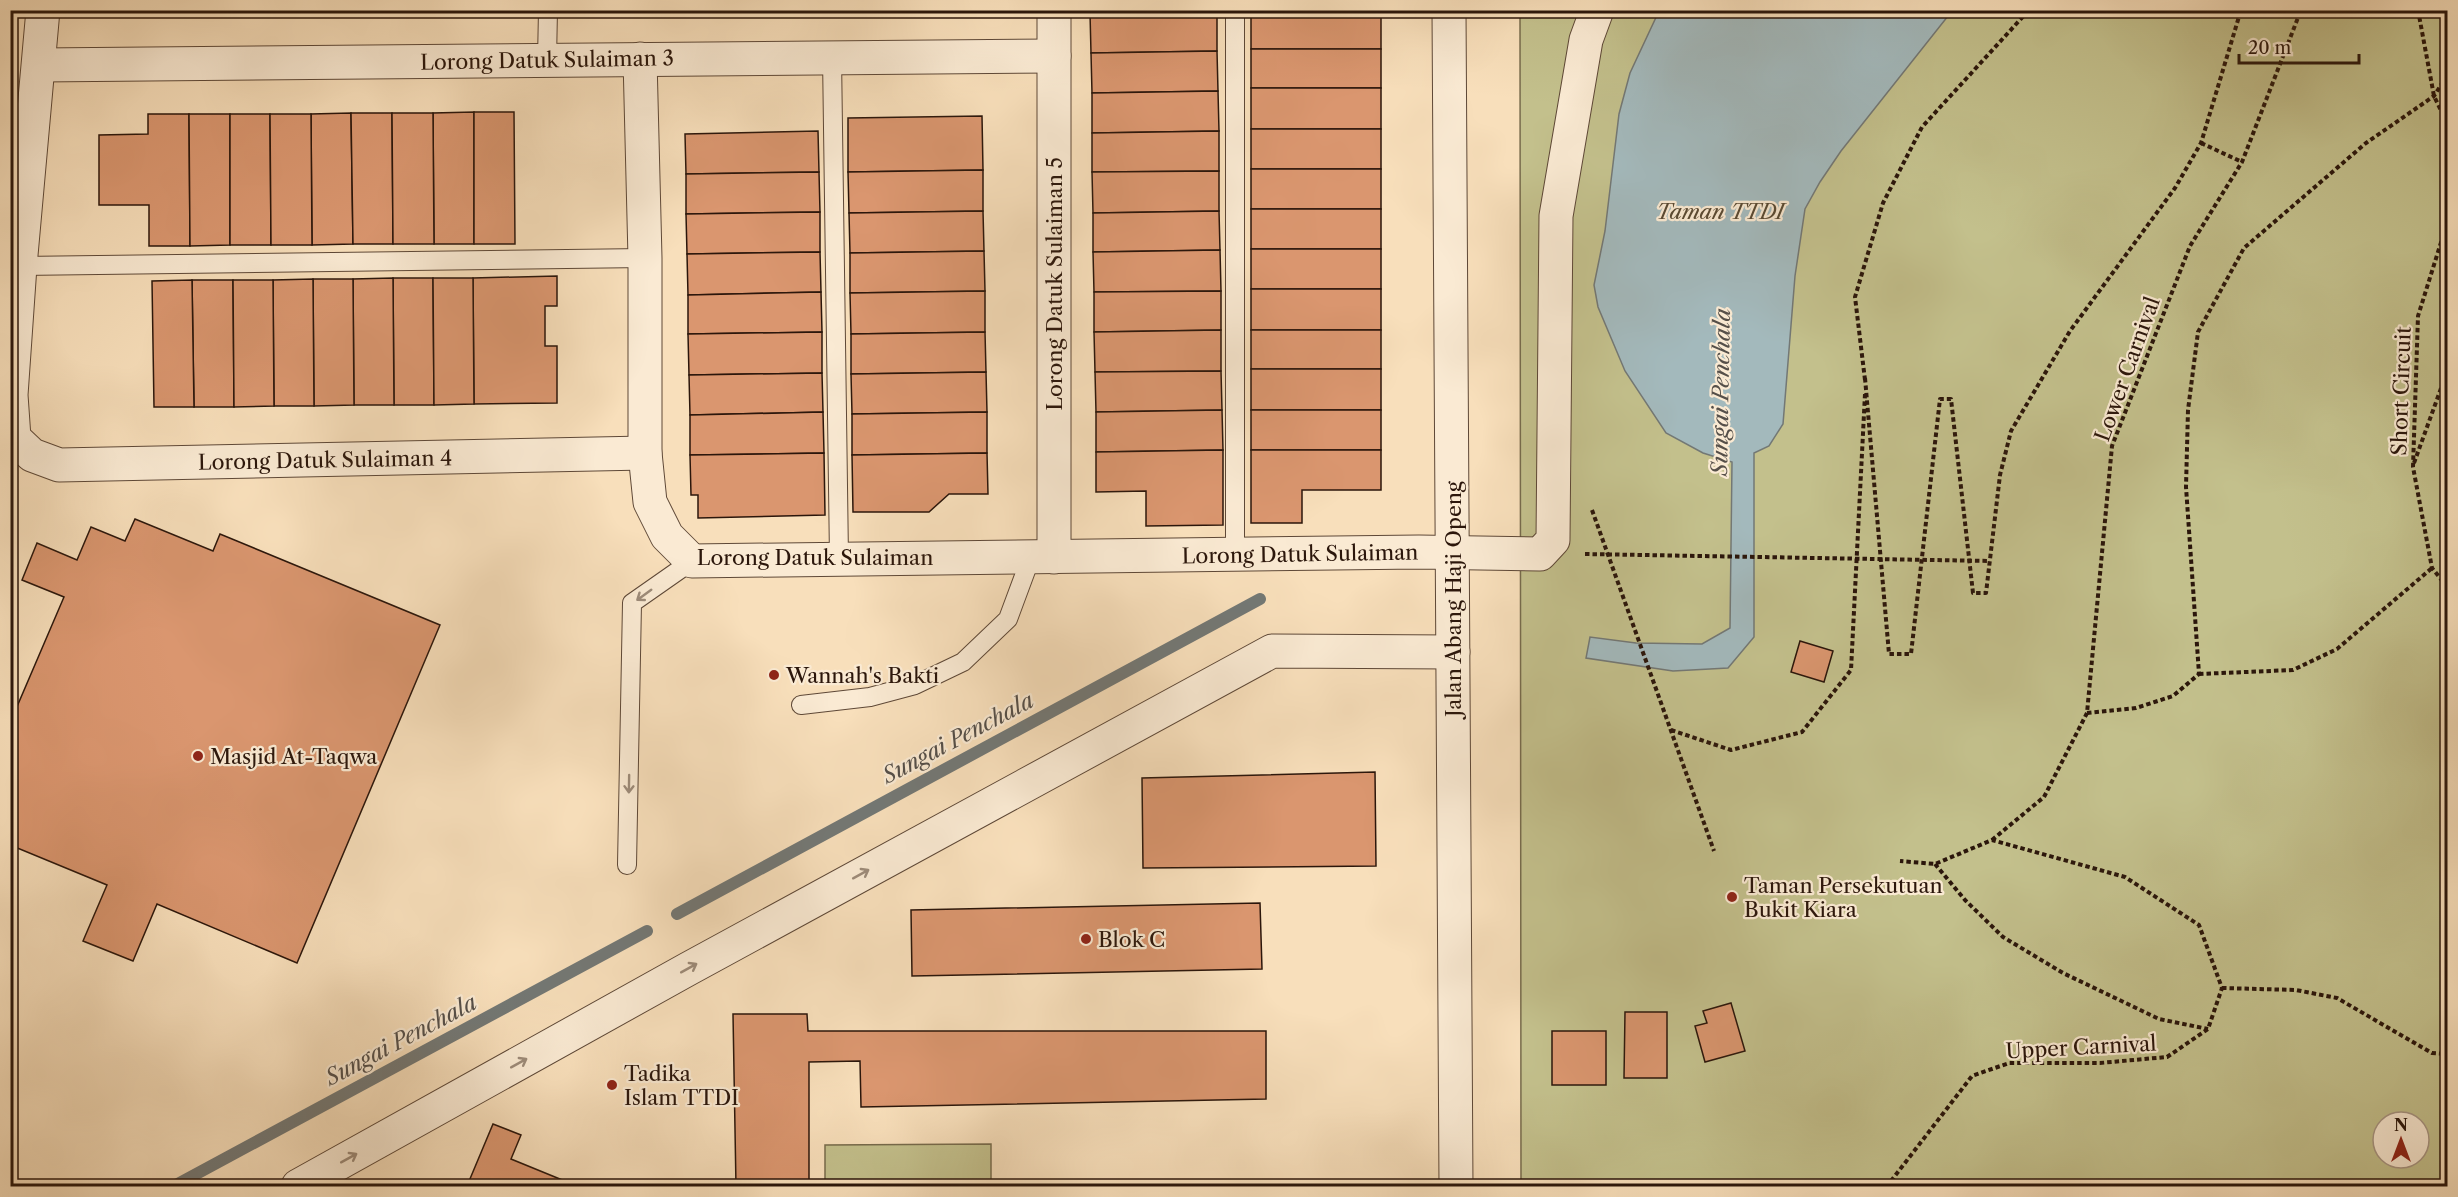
<svg xmlns="http://www.w3.org/2000/svg" width="2458" height="1197" font-family="'Libre Caslon Text',serif">
<rect width="100%" height="100%" fill="#f8dfbb"/>
<filter id="stains"><feTurbulence type="fractalNoise" baseFrequency=".00333" numOctaves="4"/><feColorMatrix values="0 0 0 0 .2 0 0 0 0 .09 0 0 0 0 .02 0 0 0 .5 -.17"/></filter>
<radialGradient id="worn" r=".72"><stop offset=".6" stop-color="#630" stop-opacity="0"/><stop offset="1" stop-color="#630" stop-opacity=".3"/></radialGradient>
<g fill="#c3c08c" stroke="#776b4c" stroke-width="1.5" fill-rule="evenodd">
<path d="M1520,11H2447V1186H1521ZM2383,1122H2419V1158H2383Z"/>
<polygon points="991,1144 991,1186 825,1186 825,1145"/>
</g>
<polygon fill="#a3b9bc" stroke="#737875" stroke-width="1.5" points="1659,11 1952,11 1841,151 1820,182 1805,209 1795,276 1783,424 1769,446 1754,453 1754,637 1728,668 1673,671 1586,658 1590,637 1636,643 1702,644 1730,628 1732,462 1703,453 1666,433 1625,371 1598,307 1594,285 1605,231 1619,114 1630,73"/>
<g fill="none" stroke-linecap="round" stroke-linejoin="round">
<g stroke="#737875" stroke-width="12">
<polyline points="677,914 1260,599"/>
<polyline points="174,1186 647,931"/>
</g>
</g>
<g fill="#da966f" stroke="#2b160b" stroke-width="1.5">
<polygon points="1090,10 1217,10 1217,11 1090,13"/>
<rect x="1251" y="10" width="130" height="39"/>
<polygon points="1217,11 1217,51 1091,53 1090,13"/>
<rect x="1251" y="49" width="130" height="39"/>
<polygon points="1217,51 1218,91 1092,93 1091,53"/>
<rect x="1251" y="88" width="130" height="41"/>
<polygon points="1218,91 1219,131 1092,133 1092,93"/>
<polygon points="474,112 474,244 434,244 433,113"/>
<polygon points="474,112 514,112 515,244 474,244"/>
<polygon points="351,113 353,244 312,245 311,114"/>
<polygon points="351,113 392,113 393,244 353,244"/>
<polygon points="392,113 433,113 434,244 393,244"/>
<polygon points="148,114 189,114 190,246 149,246 149,205 99,205 99,135 148,134"/>
<polygon points="189,114 230,114 230,245 190,246"/>
<polygon points="230,114 270,114 271,245 230,245"/>
<polygon points="270,114 311,114 312,245 271,245"/>
<polygon points="982,116 983,170 848,172 848,118"/>
<rect x="1251" y="129" width="130" height="40"/>
<polygon points="818,131 819,172 686,174 685,134"/>
<polygon points="1219,131 1219,171 1092,172 1092,133"/>
<rect x="1251" y="169" width="130" height="40"/>
<polygon points="983,170 983,211 849,213 848,172"/>
<polygon points="1219,171 1219,211 1093,213 1092,172"/>
<polygon points="819,172 820,212 686,214 686,174"/>
<rect x="1251" y="209" width="130" height="40"/>
<polygon points="983,211 984,251 850,253 849,213"/>
<polygon points="1219,211 1220,250 1093,252 1093,213"/>
<polygon points="820,212 820,252 687,254 686,214"/>
<rect x="1251" y="249" width="130" height="40"/>
<polygon points="1220,250 1221,291 1094,292 1093,252"/>
<polygon points="984,251 985,291 850,293 850,253"/>
<polygon points="820,252 821,292 688,295 687,254"/>
<polygon points="557,276 557,306 545,306 545,346 557,346 557,403 474,404 473,278"/>
<polygon points="393,278 433,278 434,405 394,405"/>
<polygon points="393,278 394,405 354,405 353,279"/>
<polygon points="433,278 473,278 474,404 434,405"/>
<polygon points="313,279 353,279 354,405 314,406"/>
<polygon points="313,279 314,406 274,406 273,280"/>
<polygon points="192,280 233,280 234,407 194,407"/>
<polygon points="192,280 194,407 154,407 152,281"/>
<polygon points="233,280 273,280 274,406 234,407"/>
<rect x="1251" y="289" width="130" height="41"/>
<polygon points="985,291 985,332 851,334 850,293"/>
<polygon points="1221,291 1221,330 1094,332 1094,292"/>
<polygon points="821,292 822,332 688,334 688,295"/>
<polygon points="1221,330 1221,371 1095,372 1094,332"/>
<rect x="1251" y="330" width="130" height="39"/>
<polygon points="822,332 822,373 689,375 688,334"/>
<polygon points="985,332 986,372 851,374 851,334"/>
<rect x="1251" y="369" width="130" height="41"/>
<polygon points="1221,371 1222,410 1096,412 1095,372"/>
<polygon points="986,372 987,412 852,414 851,374"/>
<polygon points="822,373 823,412 690,415 689,375"/>
<polygon points="1222,410 1223,450 1096,452 1096,412"/>
<rect x="1251" y="410" width="130" height="40"/>
<polygon points="823,412 824,453 690,455 690,415"/>
<polygon points="987,412 987,453 852,455 852,414"/>
<polygon points="1223,450 1223,525 1146,526 1146,491 1096,492 1096,452"/>
<polygon points="1251,450 1381,450 1381,490 1302,490 1302,523 1251,523"/>
<polygon points="824,453 825,515 698,518 698,495 691,495 690,455"/>
<polygon points="987,453 988,494 949,494 929,512 853,512 852,455"/>
<polygon points="135,519 213,551 220,534 440,625 297,963 157,904 133,961 83,941 107,885 10,845 10,802 16,790 10,788 10,723 64,597 22,580 37,543 77,560 91,527 125,541"/>
<polygon points="1800,641 1833,651 1824,682 1791,672"/>
<polygon points="1375,772 1376,866 1143,868 1142,778"/>
<polygon points="1260,903 1262,969 912,976 911,910"/>
<polygon points="1731,1003 1745,1051 1705,1062 1695,1026 1707,1023 1703,1011"/>
<polygon points="1625,1012 1667,1012 1667,1078 1624,1078"/>
<polygon points="733,1014 807,1014 808,1031 1266,1031 1266,1099 861,1107 860,1061 809,1062 809,1186 736,1186"/>
<rect x="1552" y="1031" width="54" height="54"/>
<polygon points="493,1124 521,1135 511,1159 577,1186 467,1186"/>
</g>
<g fill="none" stroke-linecap="round" stroke-linejoin="round">
<g stroke="#5e4837" stroke-width="20">
<g id="lane">
<polyline points="832,56 839,558"/>
<polyline points="547,60 548,10"/>
<polyline points="20,266 645,258"/>
<polyline points="1235,555 1235,10"/>
<polyline points="801,705 870,697 915,685 963,662 1008,619 1031,557"/>
<polyline points="627,865 632,603 692,561"/>
</g>
</g>
<g stroke="#5e4837" stroke-width="35">
<g id="street">
<polyline points="43,10 20,266 11,395 14,438 32,455 59,465 645,453"/>
<polyline points="1054,10 1054,557"/>
<polyline points="1449,10 1456,1186"/>
<polyline points="640,59 645,258 645,453 650,502 667,536 692,561 1419,552 1540,554 1553,540 1556,216 1586,40 1597,10"/>
<polyline points="40,65 1054,56"/>
<polyline points="298,1186 688,969 1272,651 1453,652"/>
</g>
</g>
<g stroke="#2b160b" stroke-width="4" stroke-dasharray="4.5 3" stroke-linecap="butt">
<polyline points="2418,10 2434,96 2448,125"/>
<polyline points="2201,143 2242,162"/>
<polyline points="2448,220 2418,316 2413,467 2432,568 2448,588"/>
<polyline points="1865,378 1889,654 1911,654 1940,399 1951,399 1973,593 1986,593 2000,475 2011,431 2070,331 2175,188 2201,143 2241,10"/>
<polyline points="1865,380 1855,297 1883,203 1922,127 2029,10"/>
<polyline points="2414,463 2448,369"/>
<polyline points="1592,510 1714,851"/>
<polyline points="1585,554 1990,561"/>
<polyline points="2199,674 2293,670 2337,649 2432,568"/>
<polyline points="2087,713 2136,708 2173,696 2199,674 2186,487 2188,410 2198,332 2244,248 2366,143 2434,96 2448,74"/>
<polyline points="1671,730 1731,750 1802,732 1851,670 1865,394"/>
<polyline points="1992,840 2044,797 2087,713 2112,446 2190,246 2242,162 2301,10"/>
<polyline points="1935,864 1965,900 2003,937 2063,973 2159,1019 2208,1029"/>
<polyline points="2222,988 2296,990 2337,998 2432,1053 2448,1054"/>
<polyline points="1891,1181 1972,1076 2009,1063 2100,1063 2167,1057 2208,1029 2222,988 2199,925 2125,877 1992,840 1935,864 1900,861"/>
</g>
<use href="#lane" stroke="#faead3" stroke-width="18"/>
<use href="#street" stroke="#faead3" stroke-width="33"/>
</g>
<defs><path id="oneway-shaft" d="M-6 0H5M1.5-3L5.5 0L1.5 3" fill="none" stroke-width="1.6" stroke-linecap="round" stroke-linejoin="round" transform="scale(1.5)"/></defs>
<g stroke="#9d8b79">
<use href="#oneway-shaft" transform="translate(644 595) rotate(144)"/>
<use href="#oneway-shaft" transform="translate(629 784) rotate(91)"/>
<use href="#oneway-shaft" transform="translate(861 874) rotate(-29)"/>
<use href="#oneway-shaft" transform="translate(689 968) rotate(-29)"/>
<use href="#oneway-shaft" transform="translate(519 1063) rotate(-29)"/>
<use href="#oneway-shaft" transform="translate(349 1158) rotate(-29)"/>
</g>
<g fill="#8f2418" stroke="#faead3" stroke-width="2">
<circle cx="774" cy="675" r="6"/>
<circle cx="198" cy="756" r="6"/>
<circle cx="1732" cy="897" r="6"/>
<circle cx="1086" cy="939" r="6"/>
<circle cx="612" cy="1085" r="6"/>
</g>
<g text-anchor="middle" dominant-baseline="central" stroke-width="4.5" stroke-linejoin="round" paint-order="stroke">
<g font-size="21" fill="#2b160b" stroke="#faead3">
<text transform="translate(547 60) rotate(-1)">Lorong Datuk Sulaiman 3</text>
<text transform="translate(1054 284) rotate(-90)">Lorong Datuk Sulaiman 5</text>
<text transform="translate(2127 369) rotate(-70)">Lower Carnival</text>
<text transform="translate(2401 391) rotate(-88)">Short Circuit</text>
<text transform="translate(325 460) rotate(-1)">Lorong Datuk Sulaiman 4</text>
<text transform="translate(1300 554) rotate(-1)">Lorong Datuk Sulaiman</text>
<text x="815" y="557">Lorong Datuk Sulaiman</text>
<text transform="translate(1453 599) rotate(-90)">Jalan Abang Haji Openg</text>
<text transform="translate(2081 1047) rotate(-3)">Upper Carnival</text>
</g>
<g font-size="21" font-style="italic" fill="#594932" stroke="#faead3">
<text x="1720" y="211">Taman TTDI</text>
</g>
<g font-size="21" fill="#2b160b" stroke="#faead3" text-anchor="start">
<text x="786" y="675">Wannah's Bakti</text>
<text x="210" y="756">Masjid At-Taqwa</text>
<text x="1744" y="885">Taman Persekutuan<tspan x="1744" dy="24">Bukit Kiara</tspan></text>
<text x="1098" y="939">Blok C</text>
<text x="624" y="1073">Tadika<tspan x="624" dy="24">Islam TTDI</tspan></text>
</g>
<g font-size="22" font-style="italic" fill="#554f49" stroke="#faead3">
<text transform="translate(1721 392) rotate(-89)">Sungai Penchala</text>
<text transform="translate(958 738) rotate(-28)">Sungai Penchala</text>
<text transform="translate(401 1040) rotate(-28)">Sungai Penchala</text>
</g>
</g>
<rect width="2458" height="1197" fill="none" stroke="#f8dfbb" stroke-width="36"/>
<rect x="12" y="12" width="2434" height="1173" fill="none" stroke="#2b160b" stroke-width="3"/>
<rect x="18" y="18" width="2422" height="1161" fill="none" stroke="#2b160b" stroke-width="1.5"/>
<g transform="translate(2401 1140)"><circle r="28" fill="#faead3" stroke="#a79583" stroke-width="1.5"/>
<path d="M0-4.5L10 22L0 15L-10 22Z" fill="#8f2418"/>
<text y="-9" font-size="16" font-weight="bold" text-anchor="middle" fill="#2b160b">N</text>
</g>
<path d="M2239 54v9h120v-9" fill="none" stroke="#2b160b" stroke-width="3"/>
<text x="2248" y="54" font-size="18" fill="#2b160b" stroke="#faead3" stroke-width="4.5" paint-order="stroke">20 m</text>
<rect width="100%" height="100%" filter="url(#stains)"/>
<rect width="100%" height="100%" fill="url(#worn)"/>
</svg>
